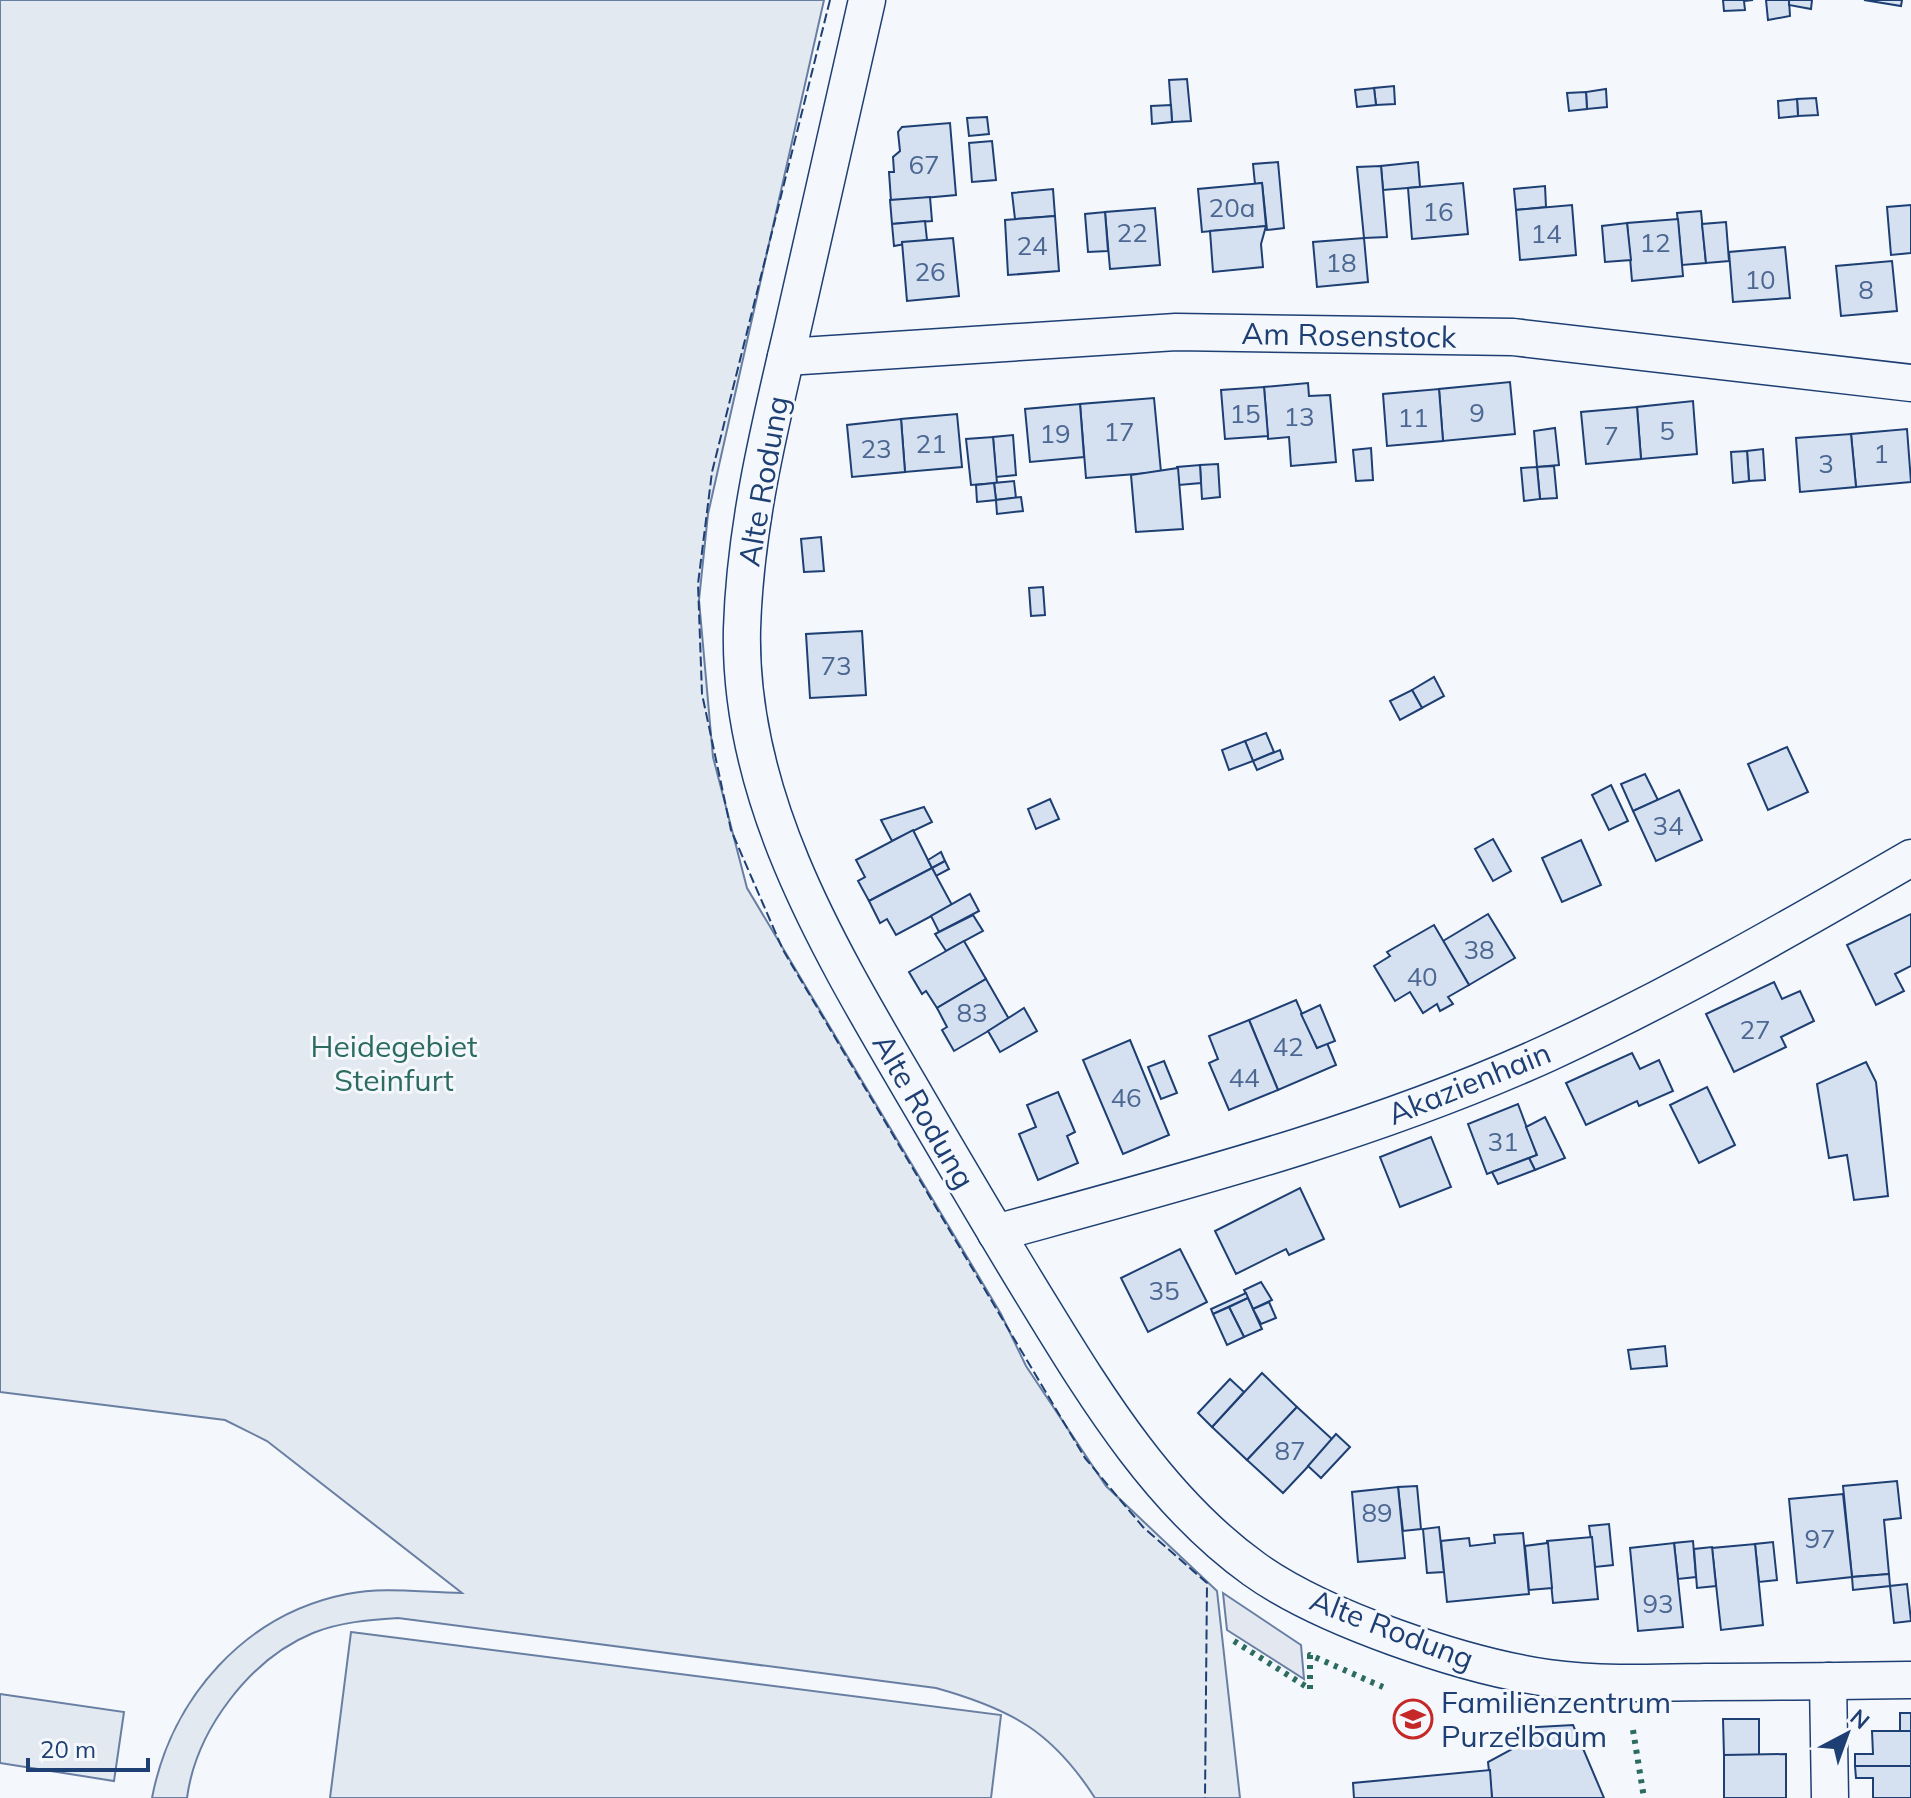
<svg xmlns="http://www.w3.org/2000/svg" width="1911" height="1798" font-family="Mulish,sans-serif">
<rect width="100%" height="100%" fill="#f4f7fb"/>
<g fill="#e3e9f0" stroke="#687fa3" stroke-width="2">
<path d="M0,0H824L708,514L699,600L713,757L747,888L1001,1314L1026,1366L1106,1486L1217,1591L1240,1798H1095C1052,1731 1011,1709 936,1688L398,1618C369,1620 340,1622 313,1633C250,1659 196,1730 187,1798H152C171,1698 245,1614 347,1594C386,1586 424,1593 462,1593L267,1441L225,1420L0,1392Z"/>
<polygon points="351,1632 1001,1715 991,1798 330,1798"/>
<polygon points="0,1694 124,1712 114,1781 0,1763"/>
</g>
<polygon fill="#e3e8f0" stroke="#687fa3" stroke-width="2" points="1223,1593 1301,1645 1304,1679 1227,1630"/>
<g fill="#d5e0f0" stroke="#1d3f73" stroke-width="2">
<polygon points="1723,0 1753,0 1744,1 1745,10 1724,11"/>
<polygon points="1766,0 1789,0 1790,16 1768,20"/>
<polygon points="1789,0 1812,0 1811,9 1789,5"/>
<polygon points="1864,0 1902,0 1901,6"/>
<polygon points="1187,79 1191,121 1172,122 1169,80"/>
<polygon points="1394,86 1395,104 1376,105 1374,88"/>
<polygon points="1374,88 1376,105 1357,107 1355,90"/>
<polygon points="1606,89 1607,107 1587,109 1586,92"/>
<polygon points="1586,92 1587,109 1569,111 1567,93"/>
<polygon points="1816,98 1818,115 1798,116 1797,99"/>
<polygon points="1797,99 1798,116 1779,118 1778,101"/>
<polygon points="1171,105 1172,122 1152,124 1151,106"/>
<polygon points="987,117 989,134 969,136 967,118"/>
<polygon points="950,123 956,195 891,201 889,172 894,172 893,157 900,151 898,132 902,127"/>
<polygon points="992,141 996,180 972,182 969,143"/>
<polygon points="1278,162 1284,228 1267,230 1262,183 1255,184 1253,164"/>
<polygon points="1418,162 1420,187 1383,190 1381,166"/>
<polygon points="1381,166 1387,237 1364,238 1357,167"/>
<polygon points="1262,183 1266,226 1202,232 1198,189"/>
<polygon points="1463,183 1468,234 1412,239 1408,188"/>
<polygon points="1545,186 1546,207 1516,210 1514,189"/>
<polygon points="1053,189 1055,216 1015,219 1012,193"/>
<polygon points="930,197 932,221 892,224 890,200"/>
<polygon points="1572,205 1576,255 1520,260 1516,210"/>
<polygon points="1911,205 1911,253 1891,255 1887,207"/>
<polygon points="1155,208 1160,265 1110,269 1105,212"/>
<polygon points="1701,211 1706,263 1682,265 1677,213"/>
<polygon points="1105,212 1108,251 1088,252 1085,214"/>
<polygon points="1055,216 1059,271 1008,275 1005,220"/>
<polygon points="1678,219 1683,276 1632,281 1627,223"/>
<polygon points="925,221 927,240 894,246 892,224"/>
<polygon points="1726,222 1729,261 1706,263 1702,224"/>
<polygon points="1627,223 1631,260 1605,262 1602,226"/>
<polygon points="1266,226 1261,244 1263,267 1213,272 1210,231"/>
<polygon points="953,238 959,296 907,301 902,242"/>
<polygon points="1364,238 1368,282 1317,287 1313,242"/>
<polygon points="1785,247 1790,298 1733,302 1729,252"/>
<polygon points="1892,261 1897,311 1841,316 1836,266"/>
<polygon points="1510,382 1515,434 1443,441 1439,389"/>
<polygon points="1308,383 1309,396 1330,395 1336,462 1291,466 1289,437 1268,439 1264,387"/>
<polygon points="1264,387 1268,436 1225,439 1221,390"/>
<polygon points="1439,389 1443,441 1387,446 1383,394"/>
<polygon points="1154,398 1161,472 1086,478 1080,404"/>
<polygon points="1693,401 1697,454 1641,459 1637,407"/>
<polygon points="1080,404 1084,457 1030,462 1025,409"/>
<polygon points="1637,407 1641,459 1586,464 1581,412"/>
<polygon points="957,414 962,467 905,472 901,419"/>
<polygon points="901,419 905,472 852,477 847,425"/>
<polygon points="1555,428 1559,465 1537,467 1534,431"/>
<polygon points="1907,429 1911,482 1856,487 1851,434"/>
<polygon points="1851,434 1856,487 1800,492 1796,438"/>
<polygon points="1013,435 1016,475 996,477 993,437"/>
<polygon points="993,437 997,483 971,485 966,439"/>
<polygon points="1371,448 1373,480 1356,481 1353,450"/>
<polygon points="1763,449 1765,480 1749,481 1747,451"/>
<polygon points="1747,451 1749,481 1733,483 1731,452"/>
<polygon points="1218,464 1220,497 1202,499 1200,465"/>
<polygon points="1200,465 1201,483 1179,485 1177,467"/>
<polygon points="1554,466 1557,498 1540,499 1537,467"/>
<polygon points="1537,467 1540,499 1524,501 1521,468"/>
<polygon points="1178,468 1183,529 1136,532 1131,475"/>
<polygon points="1014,481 1016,498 996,500 994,483"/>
<polygon points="994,483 996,500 977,502 976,485"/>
<polygon points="1021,497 1023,511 997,514 996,500"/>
<polygon points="821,537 824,571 804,572 801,539"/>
<polygon points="1043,587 1045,615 1031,616 1029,588"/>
<polygon points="862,631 866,695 810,698 806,634"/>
<polygon points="1434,677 1444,696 1422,708 1412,690"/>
<polygon points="1412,690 1422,708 1400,720 1390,701"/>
<polygon points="1266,733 1274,752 1253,761 1245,741"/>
<polygon points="1245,741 1253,761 1229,770 1222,750"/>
<polygon points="1787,747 1808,792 1768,810 1748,764"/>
<polygon points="1280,750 1283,759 1257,770 1253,761"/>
<polygon points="1645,774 1658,800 1633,811 1621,784"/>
<polygon points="1611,785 1628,821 1609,830 1592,795"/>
<polygon points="1679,790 1702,840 1656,861 1633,811"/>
<polygon points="1050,799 1059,819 1036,829 1028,809"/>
<polygon points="924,807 932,822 892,841 881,820"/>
<polygon points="913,830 932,868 869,901 858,881 865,877 856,860"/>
<polygon points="1493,839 1511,871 1493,881 1475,849"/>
<polygon points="1581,840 1601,885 1562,902 1542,858"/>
<polygon points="941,852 945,861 932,868 928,860"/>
<polygon points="945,861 949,869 936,876 932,868"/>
<polygon points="932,868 952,905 896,935 887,919 880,923 869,901"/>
<polygon points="970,894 979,911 939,932 931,916"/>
<polygon points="1488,914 1515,958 1469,985 1443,941"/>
<polygon points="1911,914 1911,966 1895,974 1904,991 1876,1005 1847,945"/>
<polygon points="973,915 983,931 946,951 935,934"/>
<polygon points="1434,925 1469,985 1448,997 1453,1004 1440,1011 1437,1004 1423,1013 1410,992 1395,1001 1374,966 1390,956 1387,952"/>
<polygon points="964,941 986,979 937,1008 926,991 922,994 909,972"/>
<polygon points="986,979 1009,1019 954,1051 942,1030 947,1027 937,1008"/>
<polygon points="1774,982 1782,999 1800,991 1814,1021 1781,1037 1786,1047 1734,1072 1706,1014"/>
<polygon points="1296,1000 1317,1048 1327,1043 1336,1065 1278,1090 1249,1020"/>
<polygon points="1320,1005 1335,1041 1317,1048 1301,1014"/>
<polygon points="1024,1008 1037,1031 1000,1052 988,1031"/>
<polygon points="1249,1020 1278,1090 1229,1110 1209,1063 1218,1059 1209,1036"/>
<polygon points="1130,1040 1169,1135 1123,1154 1083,1060"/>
<polygon points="1632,1053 1640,1069 1659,1060 1673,1091 1639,1106 1637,1101 1586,1125 1566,1083"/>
<polygon points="1164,1061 1177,1093 1161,1099 1148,1067"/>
<polygon points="1866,1062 1876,1082 1888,1196 1854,1200 1847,1155 1829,1158 1817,1084"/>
<polygon points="1707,1087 1735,1145 1699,1163 1670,1105"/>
<polygon points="1058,1092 1075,1132 1067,1136 1078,1163 1038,1180 1019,1134 1036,1127 1027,1105"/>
<polygon points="1518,1104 1537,1155 1487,1174 1468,1124"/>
<polygon points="1545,1117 1565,1158 1535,1170 1529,1158 1537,1155 1526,1127"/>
<polygon points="1431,1137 1451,1187 1400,1207 1380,1157"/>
<polygon points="1529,1158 1535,1170 1498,1184 1492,1172"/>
<polygon points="1300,1188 1324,1239 1289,1255 1286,1249 1236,1274 1215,1231"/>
<polygon points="1180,1249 1207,1302 1148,1332 1121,1278"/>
<polygon points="1261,1282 1272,1300 1253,1309 1244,1290"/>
<polygon points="1246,1293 1248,1298 1213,1314 1211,1309"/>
<polygon points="1248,1298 1262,1329 1244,1337 1229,1307"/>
<polygon points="1269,1302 1276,1318 1261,1324 1253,1309"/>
<polygon points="1229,1307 1244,1337 1227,1345 1213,1314"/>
<polygon points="1665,1346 1667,1366 1631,1369 1628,1350"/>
<polygon points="1262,1373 1297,1407 1247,1460 1212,1427"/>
<polygon points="1230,1379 1244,1392 1212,1427 1198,1413"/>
<polygon points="1297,1407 1333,1440 1283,1493 1247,1460"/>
<polygon points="1336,1434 1350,1447 1321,1478 1308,1466"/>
<polygon points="1897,1481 1901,1518 1884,1520 1889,1574 1852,1577 1843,1486"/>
<polygon points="1417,1486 1421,1529 1403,1531 1398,1487"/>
<polygon points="1398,1487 1405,1558 1358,1562 1352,1492"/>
<polygon points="1843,1494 1852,1577 1797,1583 1789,1499"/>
<polygon points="1609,1524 1613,1565 1595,1567 1589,1526"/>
<polygon points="1439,1527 1444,1572 1427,1573 1423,1529"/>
<polygon points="1523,1533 1529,1594 1447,1602 1441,1541 1469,1538 1470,1546 1495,1543 1494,1535"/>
<polygon points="1592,1537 1598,1599 1553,1603 1547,1541"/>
<polygon points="1693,1541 1696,1577 1678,1579 1674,1543"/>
<polygon points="1773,1542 1777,1580 1759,1582 1755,1544"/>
<polygon points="1548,1543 1552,1588 1529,1590 1525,1546"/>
<polygon points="1674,1543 1683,1627 1638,1631 1630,1548"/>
<polygon points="1755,1544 1763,1625 1721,1630 1712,1548"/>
<polygon points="1712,1547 1716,1586 1697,1588 1694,1549"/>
<polygon points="1889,1574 1890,1586 1853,1590 1852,1577"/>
<polygon points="1907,1584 1911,1621 1894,1623 1890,1586"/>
<rect x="1900" y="1713" width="11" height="18"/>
<polygon points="1723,1719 1759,1719 1759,1755 1724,1755"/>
<polygon points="1573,1725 1604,1798 1492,1798 1488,1762 1518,1746 1518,1728"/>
<polygon points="1872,1731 1911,1731 1911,1766 1855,1766 1855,1754 1873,1754"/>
<polygon points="1786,1754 1786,1798 1724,1798 1724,1755"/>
<polygon points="1855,1766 1911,1766 1911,1798 1873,1798 1873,1778 1856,1778"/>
<polygon points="1490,1770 1492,1798 1354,1798 1353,1783"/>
</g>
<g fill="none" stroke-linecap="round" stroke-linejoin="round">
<g stroke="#1d3f73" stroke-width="39">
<g id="minor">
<path d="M867,0C842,110 817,221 792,331C769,429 745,527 742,629C738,802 833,955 917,1099C958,1169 999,1239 1041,1307C1099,1402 1162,1503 1254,1569C1322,1618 1464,1666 1548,1678C1599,1685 1653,1683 1705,1682C1774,1682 1842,1681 1911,1680"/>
<polyline points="786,357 1176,332 1513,337 1911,383"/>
<path d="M996,1233C1182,1182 1372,1133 1548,1053C1674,995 1792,927 1911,858"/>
<polyline points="1828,1681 1830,1798"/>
</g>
</g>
<use href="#minor" stroke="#f4f7fb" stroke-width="36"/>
<g stroke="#2c6c60" stroke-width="6" stroke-dasharray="4 6" stroke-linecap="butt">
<polyline points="1234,1641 1310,1689 1310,1655 1383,1687"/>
<polyline points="1633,1730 1644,1798"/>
</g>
<polyline stroke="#1d3f73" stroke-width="2" stroke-dasharray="10 4" stroke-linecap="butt" points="830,0 712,472 698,584 702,694 731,830 783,950 1085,1458 1143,1527 1207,1583 1205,1798"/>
</g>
<defs>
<g id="school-ring" transform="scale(2)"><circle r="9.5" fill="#f4f7fb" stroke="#c62828" stroke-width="1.5"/><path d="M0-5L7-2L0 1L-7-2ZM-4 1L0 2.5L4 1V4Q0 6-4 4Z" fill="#c62828"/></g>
</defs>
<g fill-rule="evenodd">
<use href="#school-ring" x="1413" y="1719"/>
</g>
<g text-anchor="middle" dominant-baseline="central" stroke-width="6" stroke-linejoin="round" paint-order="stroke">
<g font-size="26" fill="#4b6792">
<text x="924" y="164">67</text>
<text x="1232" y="207">20a</text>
<text x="1438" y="211">16</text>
<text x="1132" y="232">22</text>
<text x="1546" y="233">14</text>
<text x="1655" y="242">12</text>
<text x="1032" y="245">24</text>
<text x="1341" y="262">18</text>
<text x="930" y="271">26</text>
<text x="1760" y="279">10</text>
<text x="1866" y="289">8</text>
<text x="1477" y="412">9</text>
<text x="1245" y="413">15</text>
<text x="1299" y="416">13</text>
<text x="1413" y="417">11</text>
<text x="1667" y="430">5</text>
<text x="1119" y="431">17</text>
<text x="1055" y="433">19</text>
<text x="1611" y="435">7</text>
<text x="931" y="443">21</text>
<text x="876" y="448">23</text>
<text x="1881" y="453">1</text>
<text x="1826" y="463">3</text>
<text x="836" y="665">73</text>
<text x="1668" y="825">34</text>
<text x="1479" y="949">38</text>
<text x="1422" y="976">40</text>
<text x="972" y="1012">83</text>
<text x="1755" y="1029">27</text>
<text x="1288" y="1046">42</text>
<text x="1244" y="1077">44</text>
<text x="1126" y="1097">46</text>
<text x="1503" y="1141">31</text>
<text x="1164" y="1290">35</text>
<text x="1290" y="1450">87</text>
<text x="1377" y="1512">89</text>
<text x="1820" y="1538">97</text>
<text x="1658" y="1603">93</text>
</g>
<g font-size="30" fill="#1d3f73" stroke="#f4f7fb">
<text transform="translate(1349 335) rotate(1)">Am Rosenstock</text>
<text transform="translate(763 481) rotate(-80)">Alte Rodung</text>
<text transform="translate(1469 1083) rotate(-22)">Akazienhain</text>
<text transform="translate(924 1111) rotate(60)">Alte Rodung</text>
<text transform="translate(1392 1629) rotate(21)">Alte Rodung</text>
</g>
<g font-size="30" fill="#2c6c60" stroke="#f4f7fb">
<text x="394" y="1046">Heidegebiet<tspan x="394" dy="34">Steinfurt</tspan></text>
</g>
<g font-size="30" fill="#1d3f73" stroke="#f4f7fb" text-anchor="start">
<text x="1441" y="1702">Familienzentrum<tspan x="1441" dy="34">Purzelbaum</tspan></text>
</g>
</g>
<g transform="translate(1847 1734) rotate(41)" stroke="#f4f7fb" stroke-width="6" paint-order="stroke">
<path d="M0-6L14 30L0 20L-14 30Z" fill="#1d3f73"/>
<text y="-12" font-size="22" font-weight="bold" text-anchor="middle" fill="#1d3f73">N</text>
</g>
<path d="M28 1758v12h120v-12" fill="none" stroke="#1d3f73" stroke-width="4"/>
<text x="40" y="1758" font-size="24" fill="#1d3f73" stroke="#f4f7fb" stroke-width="6" paint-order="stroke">20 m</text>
</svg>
